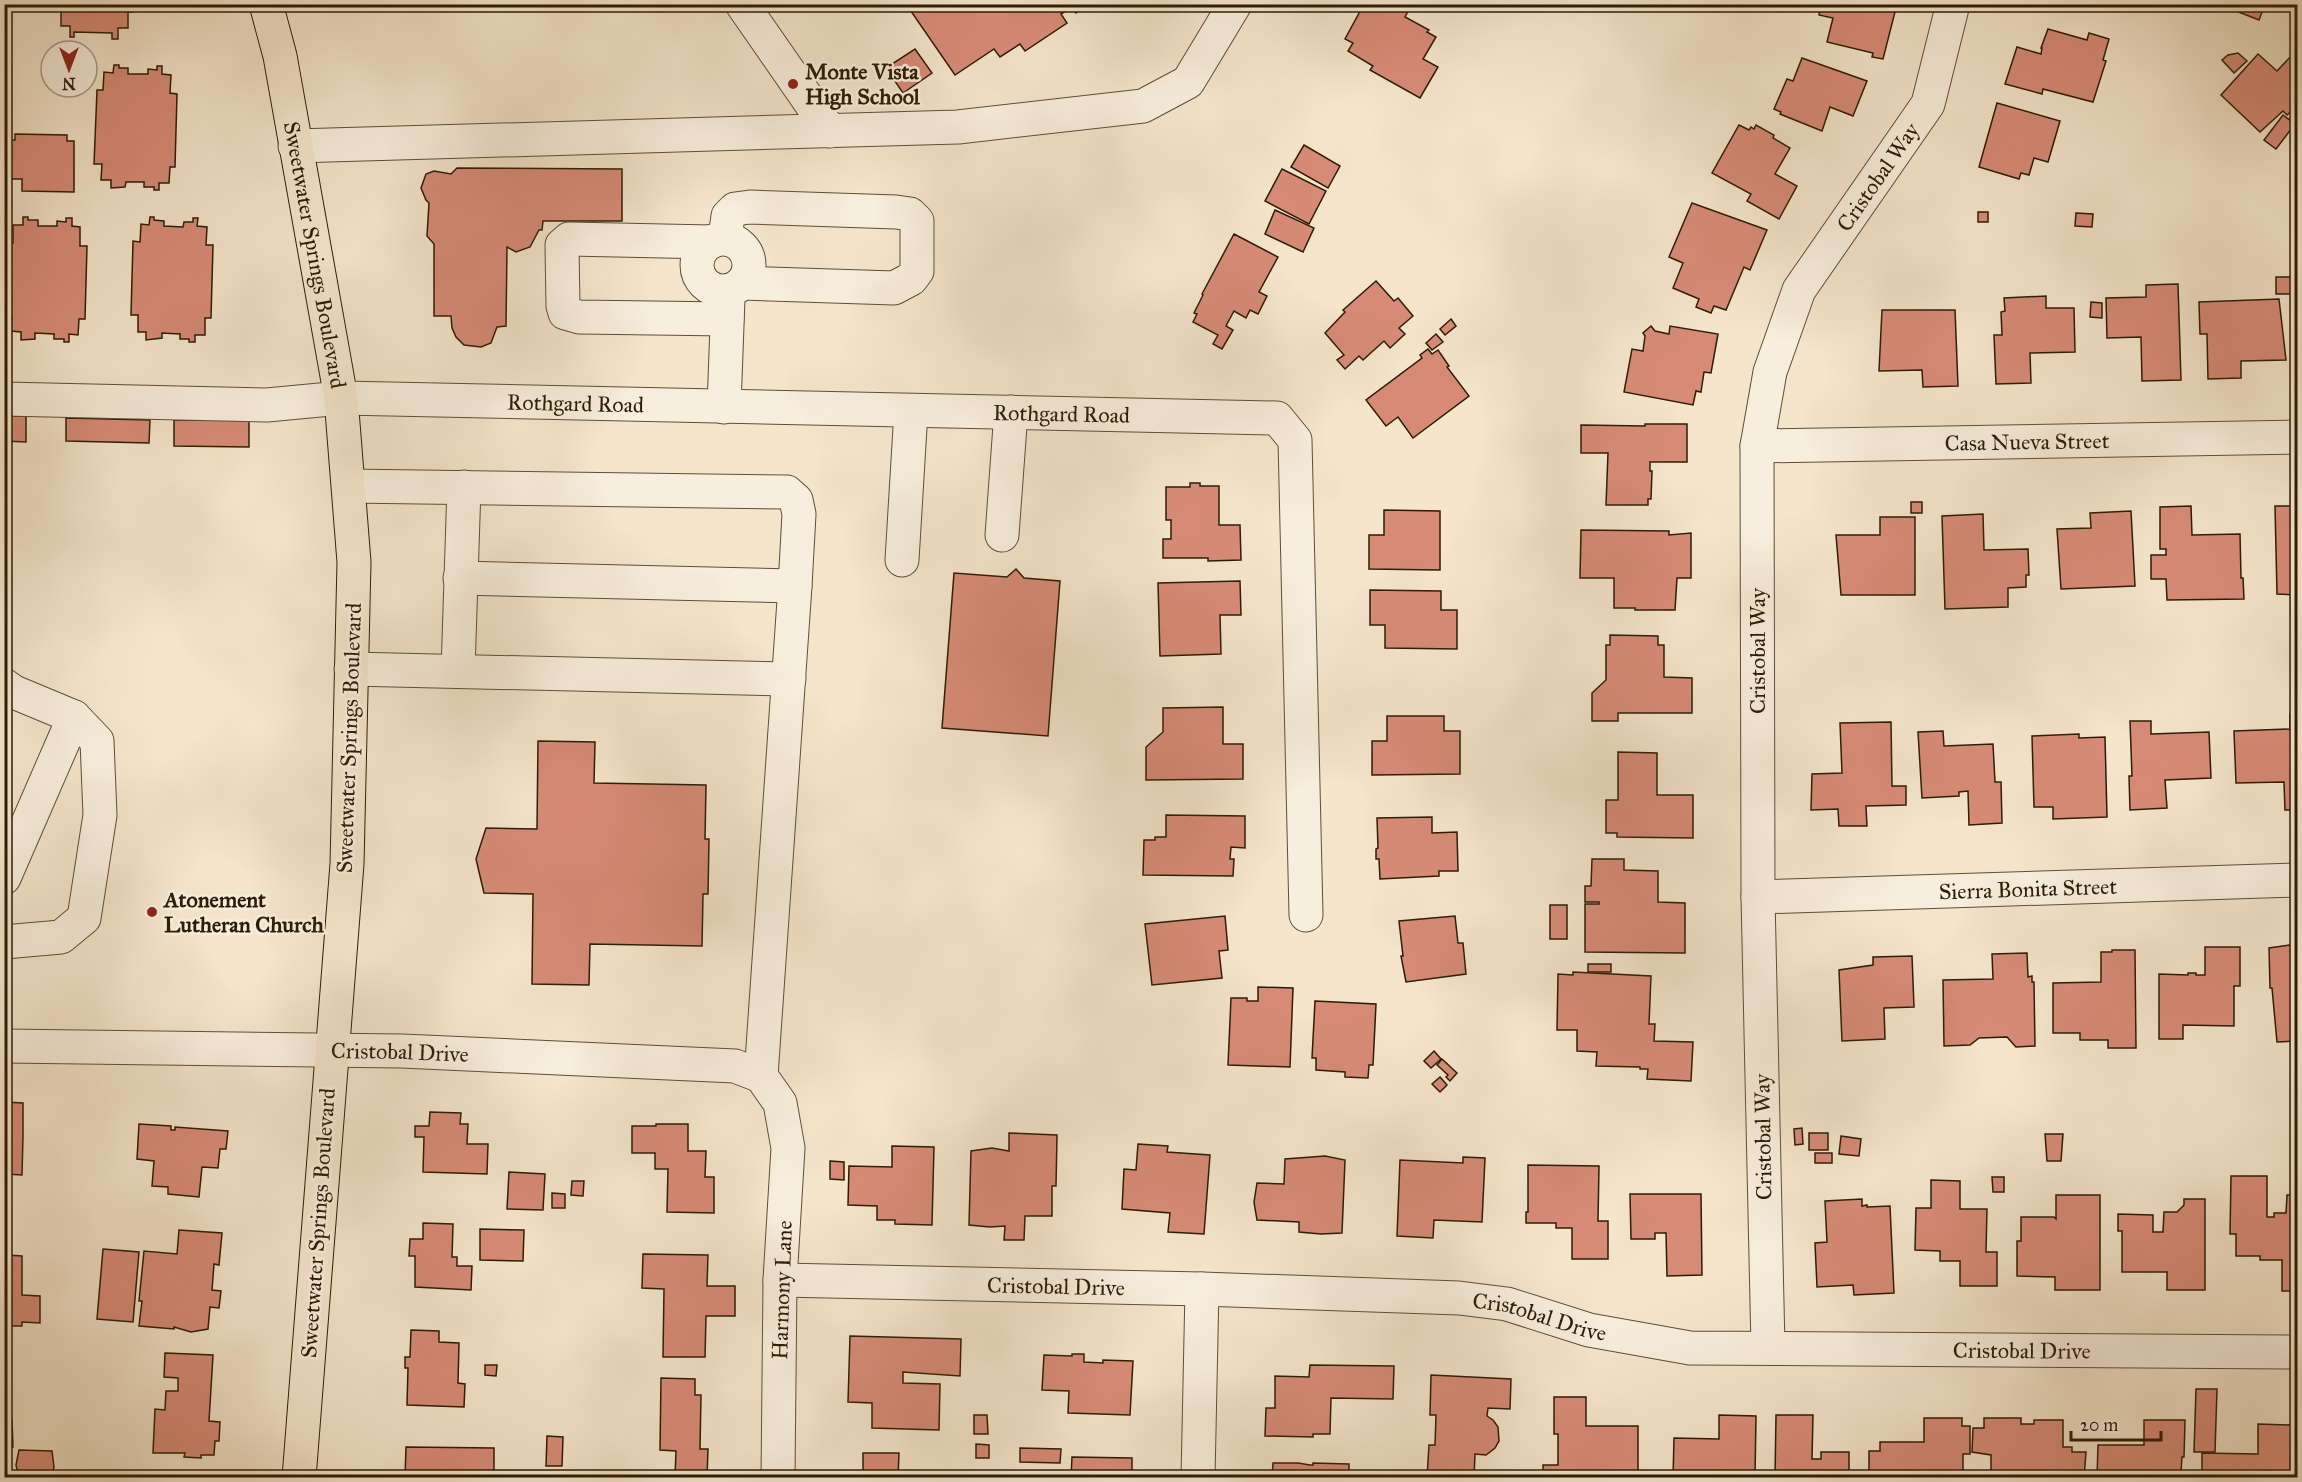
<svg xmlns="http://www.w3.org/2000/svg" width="2302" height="1482" font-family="'IM FELL Great Primer',serif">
<rect width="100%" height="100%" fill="#f4e5cb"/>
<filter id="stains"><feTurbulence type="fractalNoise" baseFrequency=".00333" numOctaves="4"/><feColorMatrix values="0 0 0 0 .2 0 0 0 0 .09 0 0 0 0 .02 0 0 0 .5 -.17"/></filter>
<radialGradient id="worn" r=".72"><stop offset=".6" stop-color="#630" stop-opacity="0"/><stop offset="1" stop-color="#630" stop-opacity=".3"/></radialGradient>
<g fill="#d78b77" stroke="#2d1c04" stroke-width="1.5">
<polygon points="55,4 133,4 133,12 128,12 128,28 118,28 118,39 112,39 112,33 74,32 74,37 70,37 70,26 61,26 61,9 55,9"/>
<polygon points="906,4 1089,4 1076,13 1072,7 1061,14 1067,23 1025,51 1020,44 1000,57 994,49 955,75"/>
<polygon points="1364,4 1412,4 1405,17 1429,30 1427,32 1436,37 1423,59 1438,67 1420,98 1370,70 1373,66 1348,51 1353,43 1345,39"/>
<polygon points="1821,4 1897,4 1883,59 1872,57 1873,53 1827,42 1833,18 1819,15"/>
<polygon points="2218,4 2265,4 2259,20"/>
<polygon points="2048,29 2087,40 2089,33 2109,39 2103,60 2106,61 2093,102 2043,89 2042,94 2005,84 2017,47 2041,54 2042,48 2041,48"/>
<polygon points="915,49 932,73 903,93 886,68"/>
<polygon points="2238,53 2247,61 2234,73 2222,60 2228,55"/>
<polygon points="2294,53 2298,56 2298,105 2287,115 2283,111 2260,132 2221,95 2258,54 2277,71"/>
<polygon points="1802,58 1867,81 1853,116 1830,107 1822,131 1780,114 1781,112 1774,109 1787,79 1793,81"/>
<polygon points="114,65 119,65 119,68 128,68 128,74 148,74 148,69 157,70 157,66 162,66 162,74 171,75 170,93 177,94 175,167 170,167 169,183 159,183 159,190 154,190 154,187 144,187 144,182 126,182 125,187 111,188 111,180 101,180 102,164 94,164 97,90 103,90 104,72 113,73"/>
<polygon points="1997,103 2060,121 2048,162 2034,158 2029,175 2021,173 2019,179 1979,167"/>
<polygon points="2283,115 2295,124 2276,149 2264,140"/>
<polygon points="1739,125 1749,130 1751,127 1754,129 1756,125 1774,135 1773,138 1790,148 1775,174 1797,186 1779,219 1747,201 1751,194 1712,173"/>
<polygon points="15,134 67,135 67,141 74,141 74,192 22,191 22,179 5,179 8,140 15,140"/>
<polygon points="1304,145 1340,166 1328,188 1291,167"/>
<polygon points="457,168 622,169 622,221 543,221 542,230 539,230 530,247 516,252 507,247 506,326 497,327 491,343 481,347 464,345 456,337 452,328 451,316 434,316 434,244 427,236 429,203 426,200 421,188 426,174 434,171 451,174"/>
<polygon points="1282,169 1326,191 1309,224 1265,201"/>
<polygon points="1692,203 1767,230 1750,270 1744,267 1726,310 1714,306 1711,313 1696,307 1699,299 1673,288 1683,263 1669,257"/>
<polygon points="1275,210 1314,228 1303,252 1265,234"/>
<rect x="1978" y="212" width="10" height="10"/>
<polygon points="2076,213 2093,214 2092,227 2075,226"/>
<polygon points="23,217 28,217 28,220 38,220 38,226 57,226 57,221 66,222 66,218 72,218 72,226 80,227 80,246 87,246 85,319 79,319 78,335 69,334 69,342 64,342 64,339 54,339 54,334 35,333 35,339 21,340 21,332 11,331 12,317 4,316 6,243 13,243 13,225 23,225"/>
<polygon points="150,217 154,217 154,220 164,221 164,226 183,227 184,222 193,222 193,218 198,218 197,226 207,227 206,245 213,245 211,318 205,318 205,335 195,335 195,342 189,342 189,339 180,339 180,334 162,333 162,338 146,340 146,332 138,332 138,315 131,315 133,241 140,242 141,224 149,225"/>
<polygon points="1234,234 1278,257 1259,292 1267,296 1258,314 1250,310 1246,318 1234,311 1226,326 1233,330 1222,349 1213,344 1218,335 1193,322 1197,314 1194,313 1203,295 1202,294"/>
<rect x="2276" y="277" width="15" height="17"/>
<polygon points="1376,281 1394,301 1398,298 1413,316 1399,328 1405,334 1390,348 1384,341 1363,360 1359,356 1345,369 1337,360 1344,355 1325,333 1345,312 1343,310"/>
<polygon points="2178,284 2181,380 2142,381 2141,337 2107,338 2106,298 2146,297 2146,285"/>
<polygon points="2046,296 2046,308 2074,308 2075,352 2030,353 2031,383 1996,384 1994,335 2002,335 2001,312 2005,311 2004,298"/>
<polygon points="2279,299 2286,360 2241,361 2241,378 2208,379 2207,334 2200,334 2199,302"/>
<polygon points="2091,302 2102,303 2102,318 2090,317"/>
<polygon points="1882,310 1955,310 1958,386 1923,387 1922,370 1879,371"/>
<polygon points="1451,319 1456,326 1445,335 1440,329"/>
<polygon points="1651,326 1655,331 1669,334 1670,326 1718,334 1711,373 1704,372 1701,392 1696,391 1693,405 1624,392 1632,349 1643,351 1645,336 1643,333"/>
<polygon points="1436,334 1443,342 1432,350 1426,343"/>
<polygon points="1428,349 1432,354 1438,350 1449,366 1447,367 1469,396 1413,438 1398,417 1386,426 1366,400 1422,358 1420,355"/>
<polygon points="4,416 26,416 26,442 4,441"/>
<polygon points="66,418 150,420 149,443 66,441"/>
<polygon points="174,420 249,420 249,447 174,446"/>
<polygon points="1645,424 1687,424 1687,462 1650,462 1650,471 1652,471 1651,499 1648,499 1648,505 1606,505 1608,453 1581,453 1581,425 1645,426"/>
<polygon points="1190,483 1200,483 1200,486 1219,486 1219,525 1240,525 1241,560 1208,561 1208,558 1163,558 1163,539 1171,539 1171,520 1166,520 1166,487 1190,487"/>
<rect x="1911" y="502" width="11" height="11"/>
<polygon points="2191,506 2192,535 2240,534 2241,578 2243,578 2244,599 2167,600 2166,579 2151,579 2151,555 2166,555 2166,549 2160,549 2160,507"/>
<polygon points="2275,506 2298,506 2298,595 2277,594"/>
<polygon points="1384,510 1440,511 1440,570 1369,569 1369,535 1384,535"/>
<polygon points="2131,511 2135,586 2061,589 2057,529 2091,528 2090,513"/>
<polygon points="1983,514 1984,550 2028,549 2029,575 2026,575 2026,587 2008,588 2008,607 1945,609 1942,516"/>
<polygon points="1880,517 1915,517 1915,595 1841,595 1836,535 1880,535"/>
<polygon points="1581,530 1669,531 1669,535 1691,533 1691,578 1677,578 1675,610 1635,610 1635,608 1614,608 1614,578 1580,578"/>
<polygon points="1016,569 1024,578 1060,581 1048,736 942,728 954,573 1007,577"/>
<polygon points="1240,581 1241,615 1220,615 1221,654 1160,656 1158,583"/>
<polygon points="1370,590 1441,591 1441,610 1457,610 1457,649 1385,648 1385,625 1370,625"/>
<polygon points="1610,635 1658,636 1658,645 1664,645 1664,677 1692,678 1692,713 1618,713 1618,721 1592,721 1592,693 1606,680 1606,645 1610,645"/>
<polygon points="1223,707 1223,744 1243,744 1243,779 1146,780 1146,747 1163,732 1163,708"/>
<polygon points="2290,714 2298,714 2298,810 2285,810 2284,782 2236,783 2234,731 2290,729"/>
<polygon points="1387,716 1444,716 1444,731 1460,731 1460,774 1372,775 1372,741 1387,741"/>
<polygon points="2130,721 2151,721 2151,734 2209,732 2211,778 2165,780 2167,808 2130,810 2129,776 2132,776"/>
<polygon points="1891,722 1892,786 1906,786 1906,805 1866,806 1867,826 1839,826 1838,809 1811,810 1812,774 1842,773 1840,723"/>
<polygon points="1943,731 1944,746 1993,744 1995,782 2001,782 2002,823 1969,825 1968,791 1959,792 1959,796 1922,798 1918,732"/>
<polygon points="2079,734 2079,738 2105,737 2107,817 2053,819 2053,807 2034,807 2032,736"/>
<polygon points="538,741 595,742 594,783 706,785 705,839 709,839 708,894 703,894 702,946 590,944 589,985 532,984 533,894 484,893 476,859 486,828 537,829"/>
<polygon points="1618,752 1657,753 1657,795 1693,795 1693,838 1617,837 1617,833 1606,833 1606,800 1618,800"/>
<polygon points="1166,815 1245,816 1245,848 1231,847 1230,859 1234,859 1233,876 1143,875 1144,840 1155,840 1155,837 1166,837"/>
<polygon points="1432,817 1432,833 1457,832 1458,871 1439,871 1439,876 1380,879 1379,859 1376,859 1376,849 1378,848 1377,818"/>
<polygon points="1592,859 1624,859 1624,870 1658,871 1658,902 1685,903 1685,953 1585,952 1585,904 1599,904 1599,902 1585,902 1585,886 1591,886"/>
<rect x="1550" y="905" width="17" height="34"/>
<polygon points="1225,916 1228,950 1219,951 1222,978 1152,985 1145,924"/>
<polygon points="1455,916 1458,943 1463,943 1466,974 1406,982 1401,956 1403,956 1399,921"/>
<polygon points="2289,945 2298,947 2298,1041 2277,1042 2272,988 2270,988 2269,948"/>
<polygon points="2205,947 2240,947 2240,986 2234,986 2234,1026 2183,1025 2183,1039 2159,1039 2159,974 2188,975 2188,973 2196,973 2196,975 2205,975"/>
<polygon points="2112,950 2135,950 2136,1048 2108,1048 2108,1040 2080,1040 2080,1033 2053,1033 2053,983 2101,982 2101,952 2112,952"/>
<polygon points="2027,953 2028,977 2032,976 2032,982 2034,982 2035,1046 2016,1047 2007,1037 1979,1038 1970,1045 1944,1046 1943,980 1993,979 1992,954"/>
<polygon points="1912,956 1914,1007 1884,1008 1885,1039 1842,1041 1839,970 1873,965 1873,957"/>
<rect x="1588" y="964" width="23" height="8"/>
<polygon points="1573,972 1651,976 1649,1024 1655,1024 1654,1041 1693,1042 1691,1081 1647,1079 1648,1069 1640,1069 1640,1067 1596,1066 1597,1052 1577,1051 1577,1030 1557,1030 1558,974 1573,975"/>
<polygon points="1258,987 1293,988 1290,1067 1228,1065 1231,998 1247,998 1247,1001 1258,1001"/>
<polygon points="1315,1001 1376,1004 1373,1065 1369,1065 1368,1078 1345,1077 1345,1072 1316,1070 1316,1058 1312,1058"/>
<polygon points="1434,1051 1441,1059 1431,1068 1424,1061"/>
<polygon points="1442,1059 1457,1073 1450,1081 1446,1077 1448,1075 1437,1065"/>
<polygon points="1440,1077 1447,1085 1440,1092 1432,1084"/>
<polygon points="4,1102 23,1103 23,1136 22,1175 5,1174 5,1208"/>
<polygon points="430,1112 461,1113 460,1124 468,1124 467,1144 488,1144 487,1174 423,1172 424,1137 415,1137 415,1126 429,1126"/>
<polygon points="139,1124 171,1126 171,1130 175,1130 175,1127 228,1131 226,1149 220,1149 218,1168 202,1167 199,1197 168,1194 168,1187 152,1186 154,1161 137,1159"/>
<polygon points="656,1124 688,1124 688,1151 706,1151 705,1177 714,1177 714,1213 667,1212 668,1169 655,1169 655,1153 632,1153 632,1126 656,1126"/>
<polygon points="1802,1128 1803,1144 1795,1145 1794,1129"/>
<polygon points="1009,1133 1057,1135 1056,1186 1052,1186 1052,1216 1025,1216 1024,1240 1004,1240 1005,1226 990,1227 969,1225 971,1151 992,1148 1009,1151"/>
<rect x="1809" y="1133" width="19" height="17"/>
<polygon points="2045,1134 2063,1134 2061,1161 2047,1161"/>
<polygon points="1841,1136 1861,1139 1859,1156 1839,1154"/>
<polygon points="1138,1144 1168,1146 1167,1152 1210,1155 1204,1234 1168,1232 1170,1213 1122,1209 1124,1169 1136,1170"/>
<polygon points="892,1146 934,1147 932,1225 895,1224 895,1220 877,1220 877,1206 848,1205 849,1166 892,1167"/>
<rect x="1815" y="1153" width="17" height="10"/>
<polygon points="1325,1156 1345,1160 1342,1233 1321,1234 1299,1232 1299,1222 1257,1220 1254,1202 1257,1183 1284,1184 1285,1159"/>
<polygon points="1463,1157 1485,1158 1482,1222 1434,1220 1433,1238 1397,1236 1400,1160 1463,1163"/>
<polygon points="830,1161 844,1162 844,1180 830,1179"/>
<polygon points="1528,1165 1599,1166 1598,1221 1608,1221 1608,1259 1572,1259 1572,1228 1556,1228 1556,1223 1526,1223 1526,1212 1528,1212"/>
<polygon points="509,1172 545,1174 543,1210 507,1209"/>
<polygon points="2231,1176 2267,1176 2267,1217 2274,1217 2274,1213 2286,1213 2287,1195 2298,1195 2298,1291 2282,1291 2282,1260 2260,1260 2260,1256 2236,1256 2236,1234 2230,1234"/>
<polygon points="1992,1177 2004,1177 2004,1192 1993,1192"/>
<polygon points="1931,1180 1960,1181 1960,1209 1987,1209 1986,1252 1997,1252 1997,1286 1960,1286 1960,1261 1940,1261 1940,1251 1915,1250 1916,1208 1931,1208"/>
<polygon points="572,1181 584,1181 583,1196 571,1195"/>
<polygon points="552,1193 565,1194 565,1208 552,1208"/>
<polygon points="1630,1194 1701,1194 1702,1275 1667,1276 1666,1233 1655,1233 1655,1239 1631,1239"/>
<polygon points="2056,1195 2100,1195 2100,1290 2055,1290 2055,1277 2017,1276 2017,1241 2021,1241 2021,1217 2054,1217 2056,1219"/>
<polygon points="1862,1199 1862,1206 1867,1205 1867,1207 1890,1206 1894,1293 1854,1295 1853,1285 1817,1287 1815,1243 1827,1242 1825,1201"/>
<polygon points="2184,1199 2205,1199 2205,1290 2167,1290 2167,1272 2122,1272 2122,1231 2118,1231 2118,1214 2153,1215 2153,1232 2163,1232 2164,1212 2177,1212 2184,1205"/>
<polygon points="423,1223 453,1224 452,1257 457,1257 457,1266 472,1266 471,1290 415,1287 415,1256 409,1256 410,1239 423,1239"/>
<polygon points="480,1229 524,1230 523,1261 480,1260"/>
<polygon points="179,1230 222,1233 219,1265 214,1264 212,1290 221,1291 219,1308 210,1307 208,1329 191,1332 174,1327 174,1329 139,1326 142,1301 139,1301 144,1251 177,1254"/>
<polygon points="4,1235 6,1235 6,1255 22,1256 22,1295 40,1296 40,1323 22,1322 22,1326 4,1326"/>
<polygon points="103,1249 139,1252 133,1322 97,1319"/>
<polygon points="643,1254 708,1255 707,1286 735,1286 735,1316 706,1316 705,1357 663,1357 664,1289 642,1288"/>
<polygon points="411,1330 439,1331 439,1342 459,1343 458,1383 465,1384 464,1407 407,1405 408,1368 405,1368 405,1357 410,1357"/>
<polygon points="850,1336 961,1339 960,1376 903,1372 903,1383 940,1384 939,1430 872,1428 872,1403 848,1402"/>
<polygon points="165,1353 213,1355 209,1421 220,1422 219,1441 215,1441 214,1455 201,1455 201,1458 184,1457 185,1453 153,1453 155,1409 165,1410 166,1391 178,1391 178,1378 164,1377"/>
<polygon points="1072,1354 1084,1354 1084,1362 1103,1363 1103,1360 1133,1361 1130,1415 1068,1413 1069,1391 1042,1390 1044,1355 1072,1356"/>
<polygon points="485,1365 497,1365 496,1376 485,1375"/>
<polygon points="1310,1365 1394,1366 1393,1399 1331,1398 1330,1434 1313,1434 1313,1437 1265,1436 1266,1408 1275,1408 1275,1376 1309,1377"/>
<polygon points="1431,1375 1511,1379 1510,1409 1488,1408 1487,1416 1493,1420 1498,1427 1499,1441 1495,1448 1486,1455 1475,1454 1474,1478 1427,1478 1429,1445 1435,1445 1436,1415 1430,1415"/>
<polygon points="661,1378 695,1379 695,1395 701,1395 700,1449 708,1449 707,1478 675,1477 676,1451 660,1450"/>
<polygon points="2196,1389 2217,1389 2215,1452 2194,1452"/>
<polygon points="1554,1397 1586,1397 1586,1426 1638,1426 1638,1478 1611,1478 1611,1472 1579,1472 1579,1478 1543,1478 1543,1465 1558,1465 1558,1434 1554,1434"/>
<polygon points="974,1415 987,1415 988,1434 974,1434"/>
<polygon points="1719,1415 1756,1416 1755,1478 1673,1478 1674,1438 1719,1439"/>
<polygon points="1776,1415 1813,1415 1812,1459 1821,1459 1821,1452 1849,1452 1849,1478 1775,1478"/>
<polygon points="1924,1418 1962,1418 1962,1426 1970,1426 1970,1454 1963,1454 1963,1478 1869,1478 1869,1451 1880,1451 1880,1442 1924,1442"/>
<polygon points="1984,1418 2021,1418 2021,1424 2034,1424 2034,1420 2063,1420 2063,1447 2072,1447 2072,1452 2086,1452 2084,1478 1991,1478 1991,1455 1972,1452 1973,1428 1984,1428"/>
<polygon points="4,1420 12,1420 13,1447 4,1447"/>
<polygon points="2144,1420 2185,1420 2184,1457 2182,1457 2181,1472 2170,1471 2170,1478 2097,1478 2098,1445 2144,1445"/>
<polygon points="2258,1424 2291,1425 2290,1478 2202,1478 2202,1453 2258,1454"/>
<polygon points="547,1436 563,1437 562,1466 546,1466"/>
<polygon points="976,1444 989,1445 989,1458 976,1458"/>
<polygon points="406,1447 494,1448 494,1478 405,1478"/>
<polygon points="1020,1448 1061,1449 1060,1463 1020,1462"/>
<polygon points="19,1450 52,1451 54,1467 51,1478 19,1478 16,1465"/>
<polygon points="863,1453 899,1453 898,1478 849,1478 863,1477"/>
<polygon points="1072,1457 1132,1458 1132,1478 1071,1478"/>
<polygon points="1273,1463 1298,1463 1310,1465 1313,1465 1313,1463 1349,1464 1349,1478 1272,1478"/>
</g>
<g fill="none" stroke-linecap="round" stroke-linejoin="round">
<g stroke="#5f4e36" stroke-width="35">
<g id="minor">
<polyline points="742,4 830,131"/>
<polyline points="295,146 958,127 1143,106 1188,82 1235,4"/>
<polyline points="725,238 728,216 735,209 750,207 896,212 910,214 917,221 917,271 911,279 894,288 742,283"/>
<circle cx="723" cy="265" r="26"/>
<polyline points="711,242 569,239 562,245 563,306 565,313 579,317 727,319"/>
<path id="s1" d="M4,399L267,405L341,398L1277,418L1295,440L1306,915"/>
<polyline points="724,407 728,298"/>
<path id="s2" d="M1757,446L2298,437"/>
<polyline points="349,486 787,492 796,500 799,514 795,586 761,1076"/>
<polyline points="1002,535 1011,412"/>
<polyline points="902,560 911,411"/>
<polyline points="460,578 795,586"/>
<polyline points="351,669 789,679"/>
<polyline points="458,671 464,487"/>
<polyline points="4,685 14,692 74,717 97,741 100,815 84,918 61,937 4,942"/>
<polyline points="4,878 74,717"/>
<path id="s3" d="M1758,897L2298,880"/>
<path id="s4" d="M4,1046L402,1051L735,1066L761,1076L780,1103L788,1148L780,1280L778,1478"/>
<path id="s5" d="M780,1280L1202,1289L1459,1298L1507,1304L1589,1330L1690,1348L2298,1352"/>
<path id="s6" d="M1768,1348L1758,897L1757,446L1770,372L1799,290L1928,104L1953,4"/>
<polyline points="1198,1478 1202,1289"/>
</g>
</g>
<g stroke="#2d1c04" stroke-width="35">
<g id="major">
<path id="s7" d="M266,4L280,56L341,398L354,562L347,864L299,1478"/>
</g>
</g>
<use href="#minor" stroke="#f8eedd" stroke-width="33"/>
<use href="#major" stroke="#f4e5cb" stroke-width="33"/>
</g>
<g fill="#8f2418" stroke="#f8eedd" stroke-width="2">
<circle cx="793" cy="84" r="6"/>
<circle cx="152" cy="912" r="6"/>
</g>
<g text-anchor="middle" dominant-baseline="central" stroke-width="5" stroke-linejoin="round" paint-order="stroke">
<g font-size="22" font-weight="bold" fill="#2d1c04" stroke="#f8eedd" text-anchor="start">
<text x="805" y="71">Monte Vista<tspan x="805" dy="25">High School</tspan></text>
<text x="164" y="899">Atonement<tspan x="164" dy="25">Lutheran Church</tspan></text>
</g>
<g font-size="22" fill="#2d1c04" stroke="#f8eedd">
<text stroke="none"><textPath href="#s6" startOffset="1202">Cristobal Way</textPath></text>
<text stroke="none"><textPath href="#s7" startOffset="256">Sweetwater Springs Boulevard</textPath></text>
<text stroke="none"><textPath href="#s1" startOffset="572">Rothgard Road</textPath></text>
<text stroke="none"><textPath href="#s1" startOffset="1058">Rothgard Road</textPath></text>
<text stroke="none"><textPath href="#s2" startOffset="270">Casa Nueva Street</textPath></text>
<text transform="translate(1757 651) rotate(-90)">Cristobal Way</text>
<text transform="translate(349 738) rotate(-88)">Sweetwater Springs Boulevard</text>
<text stroke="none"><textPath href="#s3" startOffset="270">Sierra Bonita Street</textPath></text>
<text stroke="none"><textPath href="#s4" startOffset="396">Cristobal Drive</textPath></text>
<text transform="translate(1763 1137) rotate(-91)">Cristobal Way</text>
<text transform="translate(318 1223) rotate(-86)">Sweetwater Springs Boulevard</text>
<text stroke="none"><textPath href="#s5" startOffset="276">Cristobal Drive</textPath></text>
<text transform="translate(782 1290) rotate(-88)">Harmony Lane</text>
<text stroke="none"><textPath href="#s5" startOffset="762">Cristobal Drive</textPath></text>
<text stroke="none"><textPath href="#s5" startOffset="1248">Cristobal Drive</textPath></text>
</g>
</g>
<rect width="2302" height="1482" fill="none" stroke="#f4e5cb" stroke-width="24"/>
<rect x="6" y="6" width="2290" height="1470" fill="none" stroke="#2d1c04" stroke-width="3"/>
<rect x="12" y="12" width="2278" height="1458" fill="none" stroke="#2d1c04" stroke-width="1.5"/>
<g transform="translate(69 69) rotate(180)"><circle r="28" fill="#f8eedd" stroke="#a79a86" stroke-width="1.5"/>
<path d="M0-4.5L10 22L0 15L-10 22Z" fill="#8f2418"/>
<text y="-9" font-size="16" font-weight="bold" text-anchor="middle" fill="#2d1c04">N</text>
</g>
<path d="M2071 1431v9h90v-9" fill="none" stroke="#2d1c04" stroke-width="3"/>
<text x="2080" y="1431" font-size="18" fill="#2d1c04" stroke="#f8eedd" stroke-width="4.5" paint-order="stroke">20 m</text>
<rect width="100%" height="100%" filter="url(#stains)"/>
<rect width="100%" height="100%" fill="url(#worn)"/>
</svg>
